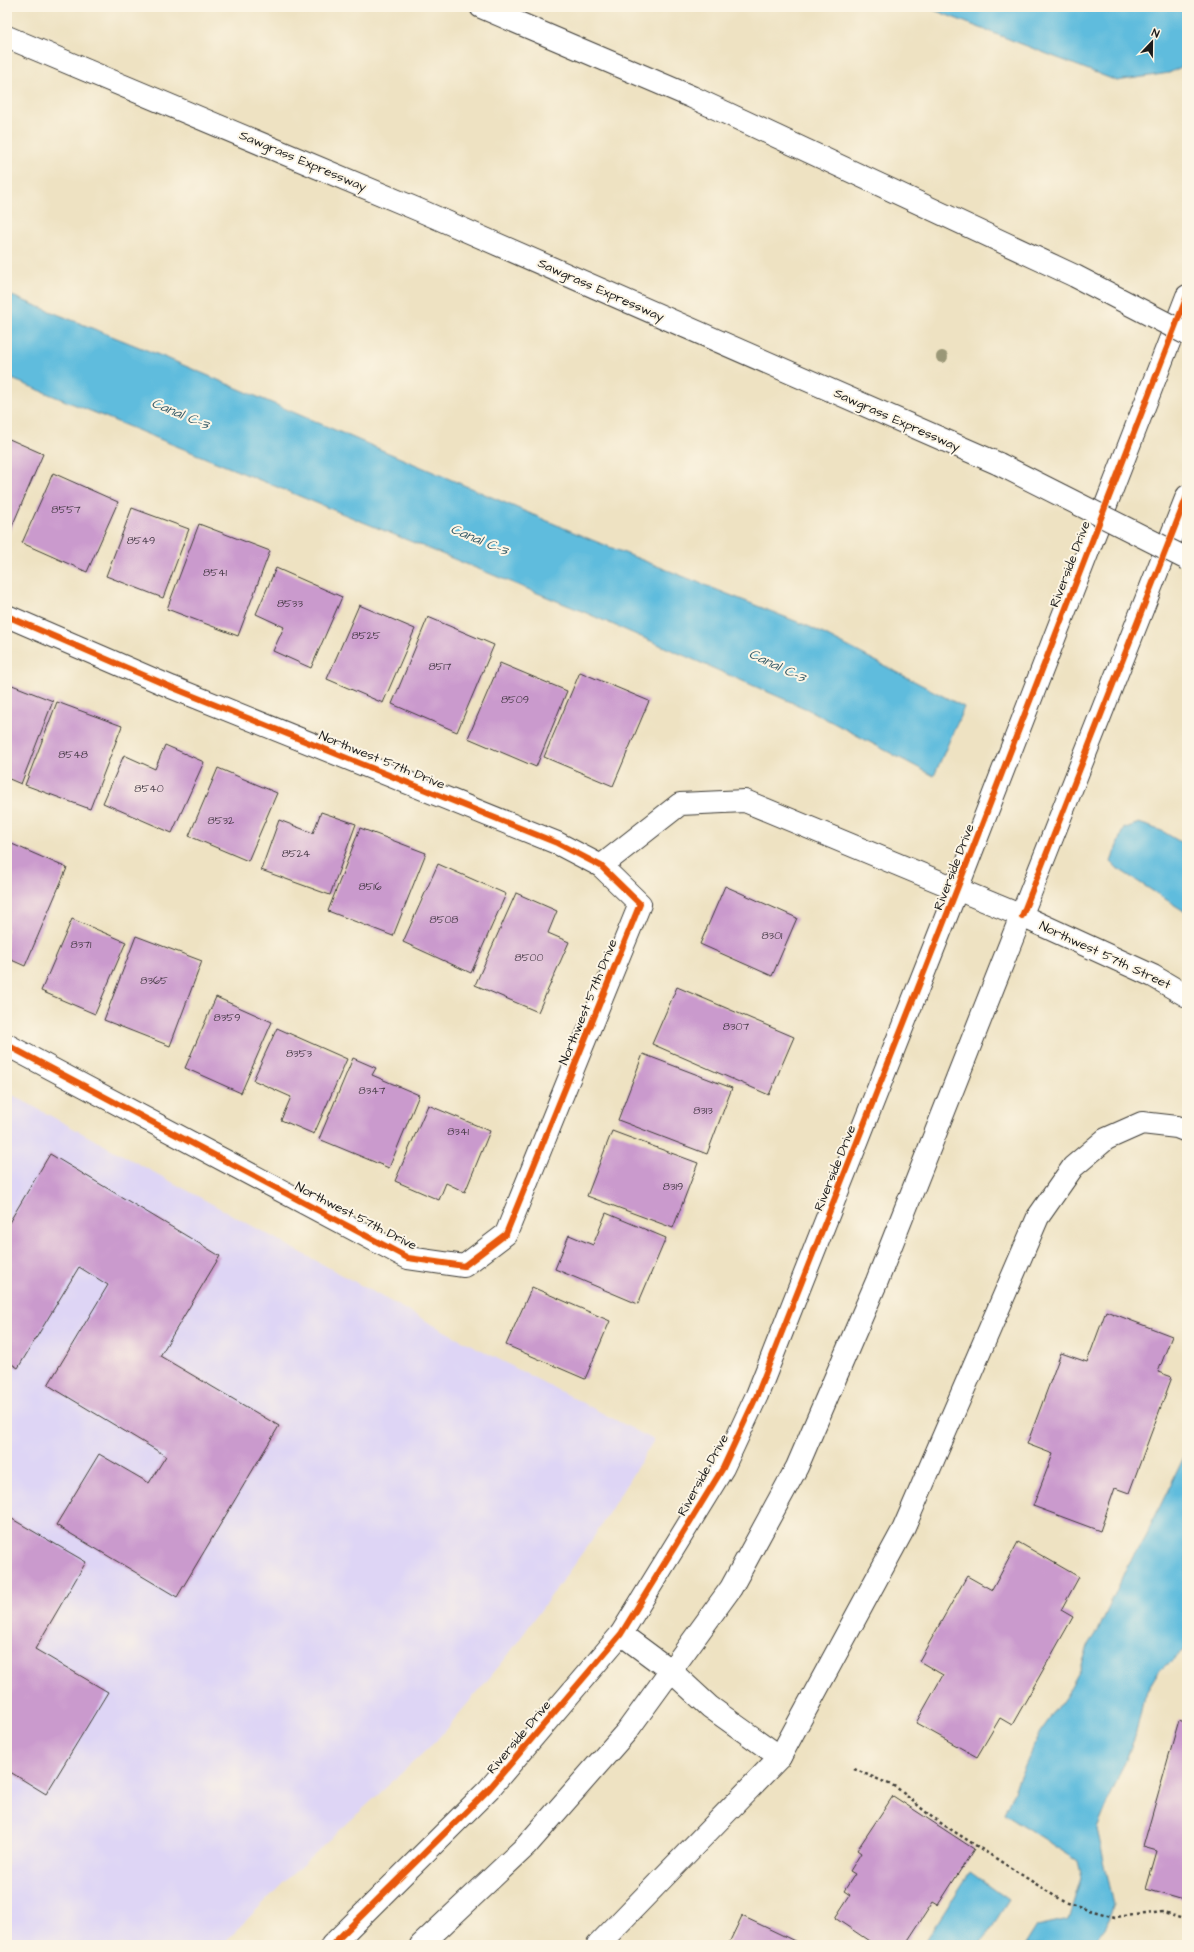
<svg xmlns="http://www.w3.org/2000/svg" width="1194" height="1952" font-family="'Architects Daughter',sans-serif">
<rect width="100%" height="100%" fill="#fcf5e5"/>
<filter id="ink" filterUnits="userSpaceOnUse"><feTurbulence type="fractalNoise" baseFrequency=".025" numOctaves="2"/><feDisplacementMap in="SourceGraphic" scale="8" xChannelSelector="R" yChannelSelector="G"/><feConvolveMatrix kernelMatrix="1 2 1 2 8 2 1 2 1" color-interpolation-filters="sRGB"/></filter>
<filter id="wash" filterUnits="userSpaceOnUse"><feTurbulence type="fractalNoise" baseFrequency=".012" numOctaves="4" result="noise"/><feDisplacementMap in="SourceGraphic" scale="16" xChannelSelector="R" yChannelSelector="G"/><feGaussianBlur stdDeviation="0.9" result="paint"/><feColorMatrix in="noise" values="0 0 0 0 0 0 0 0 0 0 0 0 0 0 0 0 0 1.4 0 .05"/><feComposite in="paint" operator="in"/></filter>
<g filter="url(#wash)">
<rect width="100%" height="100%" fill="#eee2c2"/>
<polygon fill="#ded5f5" points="7,1092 452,1335 654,1440 593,1538 506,1658 436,1741 282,1884 222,1945 7,1945"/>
<g fill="#5fbcdd" stroke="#3e6c7c">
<polygon points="926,7 1187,7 1187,64 1169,73 1117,81"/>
<polygon points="7,294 169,359 592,540 810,627 964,707 934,776 807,709 584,612 7,377"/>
<polygon points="1139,823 1162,831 1187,846 1187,913 1117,868 1111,862 1123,829"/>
<polygon points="1187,1454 1187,1648 1160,1670 1144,1696 1135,1737 1097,1829 1114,1905 1105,1928 1090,1945 1025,1945 1037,1926 1069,1919 1082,1878 1078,1861 1004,1814 1038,1735 1066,1696 1080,1671 1088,1646 1098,1631 1128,1565 1145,1537 1184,1457"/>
<polygon points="970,1872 1009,1900 980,1945 923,1945"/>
</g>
<g id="blocks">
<g fill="#ca9acd">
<polygon points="7,438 43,454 7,538"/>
<polygon points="53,473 118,502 87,572 22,543"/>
<polygon points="132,508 189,529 163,598 106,576"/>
<polygon points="199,524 270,551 238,636 167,609"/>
<polygon points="276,568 342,597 311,668 273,651 284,627 256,614"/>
<polygon points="359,605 415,629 383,703 327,679"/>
<polygon points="428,617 494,645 457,732 392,704"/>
<polygon points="500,663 567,691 536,767 468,738"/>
<polygon points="580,672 649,701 613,786 544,757"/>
<polygon points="7,683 53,701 21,784 7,778"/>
<polygon points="57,702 122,726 90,809 25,785"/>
<polygon points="165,745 204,762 172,833 103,803 124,755 155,769"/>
<polygon points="218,768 277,793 248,861 189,836"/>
<polygon points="321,812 356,824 330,895 261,870 279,820 313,833"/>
<polygon points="360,828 426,853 393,936 328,911"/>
<polygon points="12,844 67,868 25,966 7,958 7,857"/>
<polygon points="438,864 506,894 471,973 403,942"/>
<polygon points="725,886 797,918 772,976 700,944"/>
<polygon points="516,893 557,911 548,933 569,942 538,1012 475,985"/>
<polygon points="72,919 126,942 95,1014 41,991"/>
<polygon points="136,936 202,961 170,1046 104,1020"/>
<polygon points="677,987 794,1037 769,1095 652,1044"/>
<polygon points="216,997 272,1022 241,1093 185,1068"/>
<polygon points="277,1028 347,1059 314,1134 281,1120 291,1097 253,1080"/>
<polygon points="643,1054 732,1088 707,1154 618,1120"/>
<polygon points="353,1058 376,1068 372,1075 419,1095 389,1168 319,1139"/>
<polygon points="428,1105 490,1131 465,1192 446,1183 439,1200 395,1181"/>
<polygon points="612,1131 698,1163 673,1228 587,1196"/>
<polygon points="50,1154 220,1256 160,1356 279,1426 177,1597 56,1525 99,1454 149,1483 166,1456 48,1385 108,1285 79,1267 18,1368 7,1361 7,1226"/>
<polygon points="606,1213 666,1238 638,1304 555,1269 569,1235 593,1245"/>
<polygon points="532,1287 610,1321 585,1379 506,1345"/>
<polygon points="1106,1311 1172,1336 1158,1372 1172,1377 1129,1493 1115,1488 1100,1531 1033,1506 1053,1454 1027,1444 1061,1353 1087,1362"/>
<polygon points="7,1516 86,1562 35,1649 108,1692 46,1794 7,1770"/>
<polygon points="1018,1542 1079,1577 1061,1610 1073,1617 1012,1725 1000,1718 977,1757 916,1723 943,1675 919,1661 967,1576 992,1590"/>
<polygon points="1179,1720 1187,1723 1187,1901 1146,1889 1157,1851 1143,1847"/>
<polygon points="893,1796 974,1849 938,1905 933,1902 905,1945 875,1945 835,1918 850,1895 844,1891 855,1874 850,1871 861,1853 857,1850"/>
<polygon points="742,1916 803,1945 728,1945"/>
</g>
</g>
</g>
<g filter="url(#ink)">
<use href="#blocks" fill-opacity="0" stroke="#3c3a35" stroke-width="1"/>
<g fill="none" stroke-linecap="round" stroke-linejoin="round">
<g stroke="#3c3a35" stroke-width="24">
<g id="minor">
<polyline points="7,616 171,687 557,843 601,866 640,904 506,1234 464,1266 408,1258 7,1045"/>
<polyline points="601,866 680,804 745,801 1022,916 1153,976 1187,996"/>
<polyline points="621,1634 671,1671 710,1707 780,1757"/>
<polyline points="332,1945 489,1789 621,1634 723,1468 757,1395 957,889 1187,296"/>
<polyline points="421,1945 526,1846 627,1731 731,1588 797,1467 877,1281 1187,496"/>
<polyline points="598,1945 780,1757 903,1530 1038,1217 1073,1167 1106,1139 1142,1123 1177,1127 1187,1131"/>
</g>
</g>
<g stroke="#3c3a35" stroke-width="24">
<g id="highway">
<polyline points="481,7 692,97 1075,276"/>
<polyline points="7,37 419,210 999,464"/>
</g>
</g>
<polyline stroke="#3c3a35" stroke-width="2.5" stroke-dasharray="3 3" stroke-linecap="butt" points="854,1769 896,1787 933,1818 1067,1904 1115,1917 1163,1912 1187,1919"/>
<use href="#minor" stroke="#fff" stroke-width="22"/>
<use href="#highway" stroke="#fff" stroke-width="22"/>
<g stroke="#3c3a35" stroke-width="24" stroke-linecap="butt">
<g id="highway-bridge">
<polyline points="1075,276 1187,334"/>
<polyline points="999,464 1187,559"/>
</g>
</g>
<use href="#highway-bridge" stroke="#fff" stroke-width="22"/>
<g stroke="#fcf5e5" stroke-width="8">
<g id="cycleway">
<polyline points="7,616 171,687 557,843 601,866 640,904 506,1234 464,1266 408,1258 7,1045"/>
<polyline points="1022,916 1187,496"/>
<polyline points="332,1945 489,1789 621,1634 723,1468 757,1395 957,889 1187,296"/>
</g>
</g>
<use href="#cycleway" stroke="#e8590c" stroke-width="6"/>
</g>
<circle fill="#9a9777" cx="942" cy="357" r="6"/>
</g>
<g text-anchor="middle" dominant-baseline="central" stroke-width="4" stroke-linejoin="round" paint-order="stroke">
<g font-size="11" fill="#483c48">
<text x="66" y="509">8557</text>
<text x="141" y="540">8549</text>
<text x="215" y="572">8541</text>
<text x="290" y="603">8533</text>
<text x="366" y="635">8525</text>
<text x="440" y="666">8517</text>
<text x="515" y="699">8509</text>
<text x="73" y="754">8548</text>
<text x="149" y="788">8540</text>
<text x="221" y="820">8532</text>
<text x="296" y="853">8524</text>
<text x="370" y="886">8516</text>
<text x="444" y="919">8508</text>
<text x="772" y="935">8301</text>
<text x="81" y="944">8371</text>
<text x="529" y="957">8500</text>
<text x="154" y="980">8365</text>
<text x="227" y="1017">8359</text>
<text x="736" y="1026">8307</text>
<text x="299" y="1053">8353</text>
<text x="372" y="1090">8347</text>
<text x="703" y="1110">8313</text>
<text x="458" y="1131">8341</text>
<text x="673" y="1186">8319</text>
</g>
<g font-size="13" fill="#1c1c1c" stroke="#fcf5e5">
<text transform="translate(303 161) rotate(23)">Sawgrass Expressway</text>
<text transform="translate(601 290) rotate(24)">Sawgrass Expressway</text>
<text transform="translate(897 420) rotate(24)">Sawgrass Expressway</text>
<text transform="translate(1070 564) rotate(-69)">Riverside Drive</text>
<text transform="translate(382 760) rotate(22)">Northwest 57th Drive</text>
<text transform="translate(954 867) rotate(-69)">Riverside Drive</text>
<text transform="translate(1105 955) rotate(25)">Northwest 57th Street</text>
<text transform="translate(588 1002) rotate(-68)">Northwest 57th Drive</text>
<text transform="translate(835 1168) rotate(-68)">Riverside Drive</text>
<text transform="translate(356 1216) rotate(27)">Northwest 57th Drive</text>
<text transform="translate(703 1475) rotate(-61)">Riverside Drive</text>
<text transform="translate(519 1737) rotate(-50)">Riverside Drive</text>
</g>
<g font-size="14" font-style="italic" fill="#375c69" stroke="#fcf5e5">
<text transform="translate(180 414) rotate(23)">Canal C-3</text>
<text transform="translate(479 540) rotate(23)">Canal C-3</text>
<text transform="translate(777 666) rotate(25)">Canal C-3</text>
</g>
</g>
<rect width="1194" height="1952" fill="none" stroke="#fcf5e5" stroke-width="24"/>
<g transform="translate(1152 42) rotate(22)" stroke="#fcf5e5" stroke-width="3" paint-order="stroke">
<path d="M0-3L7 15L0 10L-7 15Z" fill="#1c1c1c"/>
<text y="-6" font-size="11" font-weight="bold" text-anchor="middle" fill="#1c1c1c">N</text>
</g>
</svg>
